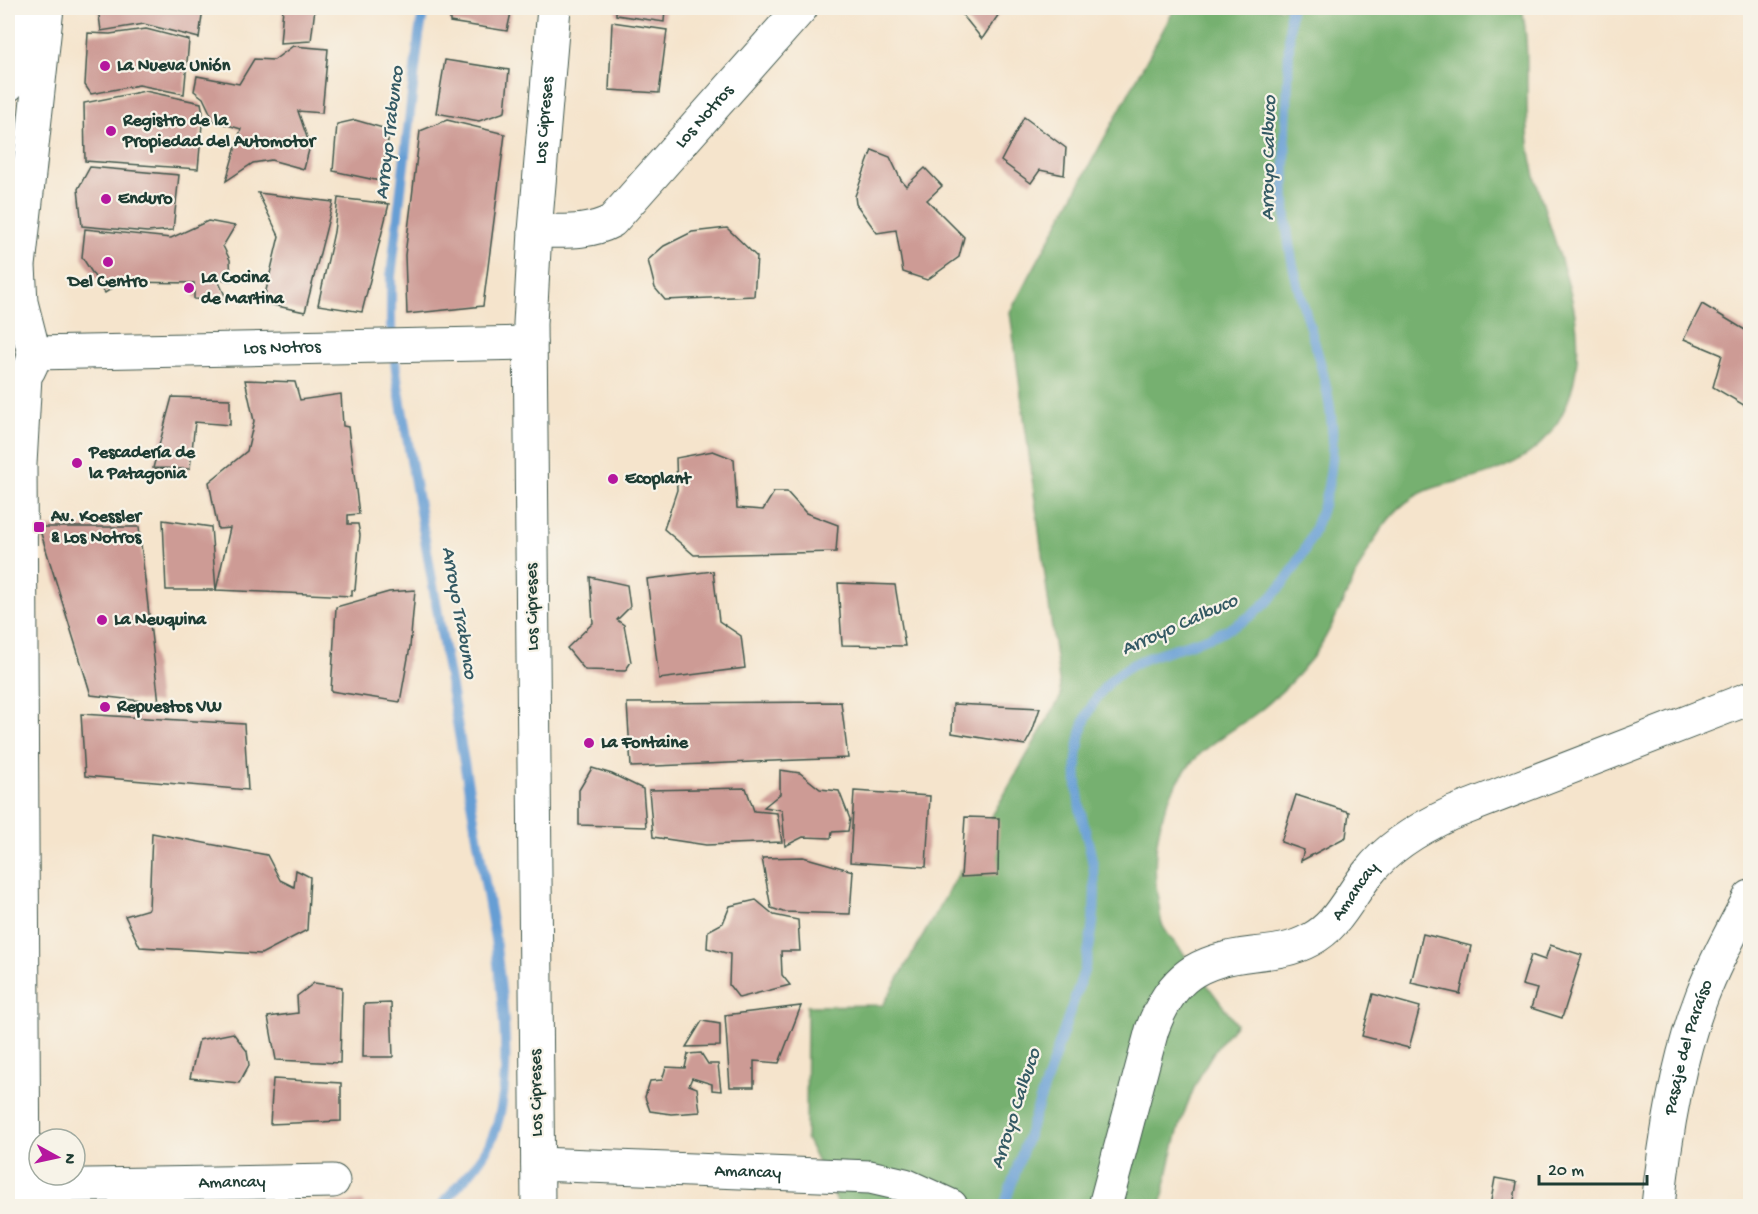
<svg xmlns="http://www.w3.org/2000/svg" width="1758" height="1214" font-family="'Gochi Hand',sans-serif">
<rect width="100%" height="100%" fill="#f7f3e8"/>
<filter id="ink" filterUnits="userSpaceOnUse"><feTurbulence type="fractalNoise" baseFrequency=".0167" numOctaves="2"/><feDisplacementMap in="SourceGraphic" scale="12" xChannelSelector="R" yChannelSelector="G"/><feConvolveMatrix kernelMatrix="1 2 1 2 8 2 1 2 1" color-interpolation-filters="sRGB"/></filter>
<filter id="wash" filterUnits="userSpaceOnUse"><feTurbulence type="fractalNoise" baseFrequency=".008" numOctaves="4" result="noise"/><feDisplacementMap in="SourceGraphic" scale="24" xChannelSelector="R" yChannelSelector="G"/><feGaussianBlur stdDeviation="1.35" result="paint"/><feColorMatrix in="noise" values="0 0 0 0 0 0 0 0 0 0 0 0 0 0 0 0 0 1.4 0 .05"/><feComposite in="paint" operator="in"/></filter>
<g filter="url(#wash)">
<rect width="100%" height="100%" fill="#f5e4cc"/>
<path fill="#76b06f" stroke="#4a7652" stroke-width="1.5" d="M1175,8H1522C1532,58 1522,112 1532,163C1547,238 1595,314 1571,392C1555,443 1522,465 1473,478C1453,483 1432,486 1414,497C1365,526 1346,613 1312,658C1295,679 1276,699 1254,715C1236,728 1215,740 1199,755C1159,794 1149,853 1159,905C1160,911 1160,918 1162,924C1166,934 1177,945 1184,954C1201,977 1219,1000 1236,1024C1228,1033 1220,1043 1213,1053C1183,1099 1171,1153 1161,1206H839L806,1138L807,1006L883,1005L1061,696L1010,312Z"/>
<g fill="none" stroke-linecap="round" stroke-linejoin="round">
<g stroke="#669ed4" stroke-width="10">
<path d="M424,8L419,35L391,276V327L398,386L495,939C502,998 517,1090 489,1145C478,1167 457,1186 441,1206"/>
<path d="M1004,1206L1084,971C1092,938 1097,907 1094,873C1092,851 1084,830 1080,808C1074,777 1075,740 1089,711C1120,651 1168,656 1222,632C1275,609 1308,556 1324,502C1354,402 1297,325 1287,228C1283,195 1285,162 1286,129C1288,88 1289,48 1290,8"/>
</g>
</g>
<g id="blocks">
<g fill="#cd9b95">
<polygon points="98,8 203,8 199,38 144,24 101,31"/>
<polygon points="283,8 315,8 311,41 280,43"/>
<polygon points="450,8 512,8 507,31 450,22"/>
<polygon points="616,8 665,8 664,22 616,15"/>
<polygon points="957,8 1003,8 982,39"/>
<polygon points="612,22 667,30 659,93 609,90"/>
<polygon points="146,29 189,40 184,94 139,85 91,94 85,85 88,33 110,34"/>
<polygon points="293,46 328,49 322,113 298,111 310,146 304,169 271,160 253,163 226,181 241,129 214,121 203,98 194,91 197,76 239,84 254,59 274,60"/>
<polygon points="445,60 509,70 505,112 479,121 436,113"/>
<polygon points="145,91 201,103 203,113 198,169 85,161 84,103"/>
<polygon points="1024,117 1066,148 1064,175 1040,170 1031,183 1001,161"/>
<polygon points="355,120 390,130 380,181 333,171 337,124"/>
<polygon points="447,120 505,134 483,306 407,314 405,255 420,131"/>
<polygon points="872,150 890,157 901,180 906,186 925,168 942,186 927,200 964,237 959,257 927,280 903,272 896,230 877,233 856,204 855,196"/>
<polygon points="90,167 179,175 173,230 147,232 82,226 78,189"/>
<polygon points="258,193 333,202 305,312 263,303 279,236"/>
<polygon points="338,198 389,204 362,312 318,305 334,232"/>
<polygon points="208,221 235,226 223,246 230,260 231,281 217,278 227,300 194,299 194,283 122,282 105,293 82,257 85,229 171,238"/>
<polygon points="727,228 757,257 754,296 665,300 655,288 648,260 664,246 692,232"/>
<polygon points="1702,304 1750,333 1750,400 1747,407 1713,387 1722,355 1684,339"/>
<polygon points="245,380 295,382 300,400 341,394 343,426 348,427 359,514 348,515 348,524 358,524 360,535 355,590 352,590 352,596 216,590 230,528 218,529 209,482 247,451 254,421"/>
<polygon points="172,397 230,399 230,425 195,422 190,469 153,468"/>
<polygon points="713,451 734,459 737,508 763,510 774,492 787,492 806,513 838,525 836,552 694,555 664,529 677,490 676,458"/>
<polygon points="163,520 211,527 216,590 166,590"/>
<polygon points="39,527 139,527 159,703 91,695"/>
<polygon points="713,571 719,621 741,636 745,668 659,679 647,579"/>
<polygon points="590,577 627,585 630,607 617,620 624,625 631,662 625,671 585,670 567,648 593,623"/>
<polygon points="838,583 895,585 905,646 842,645"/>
<polygon points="415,590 410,647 400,702 331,691 336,607 389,592"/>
<polygon points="841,702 848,758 631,767 627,703"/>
<polygon points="953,704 1040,708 1032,732 1025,745 952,733"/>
<polygon points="81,714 244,724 248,790 85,776"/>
<polygon points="592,768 612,774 643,789 646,827 579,825 579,790"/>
<polygon points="780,770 800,773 820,789 839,791 850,819 848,831 832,832 831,838 803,837 785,846 782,810 764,807 780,794"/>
<polygon points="746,788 754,811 777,813 782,842 706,845 653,837 649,790"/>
<polygon points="854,791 930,796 926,867 850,862"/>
<polygon points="1296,795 1349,812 1346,837 1301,861 1304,850 1281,842"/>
<polygon points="965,817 999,818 998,875 961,877"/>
<polygon points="152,833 267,855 280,880 294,887 296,870 310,877 307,930 261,954 140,947 125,916 149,909"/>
<polygon points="803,857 853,871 850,914 783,912 771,908 762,858"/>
<polygon points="756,900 774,915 798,920 800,951 781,951 782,975 790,985 739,998 729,985 730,954 707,948 708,931 723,923 730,906"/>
<polygon points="1423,934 1471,946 1460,994 1411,983"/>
<polygon points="1550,945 1582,955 1562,1018 1531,1008 1537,989 1522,985 1531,955 1545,960"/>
<polygon points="314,983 342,987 340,1063 276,1060 268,1017 298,1013 297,996"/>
<polygon points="1373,994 1420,1007 1409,1048 1362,1036"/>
<polygon points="391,1003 393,1057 363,1057 364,1004"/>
<polygon points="801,1006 779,1063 754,1061 754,1087 730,1087 725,1015"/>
<polygon points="702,1021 720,1024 720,1046 686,1047"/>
<polygon points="233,1033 247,1051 249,1065 239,1083 190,1078 199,1040"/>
<polygon points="701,1053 708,1064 718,1064 721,1091 712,1090 712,1084 692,1078 689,1085 697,1088 700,1112 671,1114 650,1111 645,1097 650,1081 662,1080 666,1067 685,1068 688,1054"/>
<polygon points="273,1079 341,1083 341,1121 270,1124"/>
<polygon points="1495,1178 1517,1182 1513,1206 1490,1206"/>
<polygon points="363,1201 364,1206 312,1206 312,1205"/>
</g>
</g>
</g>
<g filter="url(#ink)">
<use href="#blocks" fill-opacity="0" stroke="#3f564b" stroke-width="1.5"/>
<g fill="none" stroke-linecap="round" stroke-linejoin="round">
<g stroke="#3f564b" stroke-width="35">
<g id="minor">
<path id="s1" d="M535,231C562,231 588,234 612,221L801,8"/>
<path id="s2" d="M34,353L530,343"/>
<path id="s3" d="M538,1164L870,1177L905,1185L951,1206"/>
<path id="s4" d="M24,1186L333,1181"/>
<path id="s5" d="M538,1206L530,324L535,231L554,8"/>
<path id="s6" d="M1105,1206L1152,1030C1171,977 1198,960 1253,954C1273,952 1292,950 1310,940C1339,925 1349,896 1369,872C1389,846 1420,828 1450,814L1750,698"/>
<path id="s7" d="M1658,1206C1665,1137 1677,1061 1702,996C1715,962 1733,929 1750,897"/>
</g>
</g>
<g stroke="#3f564b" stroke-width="35">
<g id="major">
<polyline points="8,85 16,8"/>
<path d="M8,385C24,380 32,371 34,353L21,302L19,266L47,8"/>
<polyline points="24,1206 20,464 25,376"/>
</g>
</g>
<use href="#minor" stroke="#fff" stroke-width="33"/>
<use href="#major" stroke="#fff" stroke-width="33"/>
</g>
</g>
<g fill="#b5179e" stroke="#f7f3e8" stroke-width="2">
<circle cx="105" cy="66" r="6"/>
<circle cx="111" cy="131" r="6"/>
<circle cx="106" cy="199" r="6"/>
<circle cx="108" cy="262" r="6"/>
<circle cx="189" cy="288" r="6"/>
<circle cx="77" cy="463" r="6"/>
<circle cx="613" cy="479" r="6"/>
<rect x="33" y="521" width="12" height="12" rx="3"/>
<circle cx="102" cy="620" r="6"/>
<circle cx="105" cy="707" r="6"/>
<circle cx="589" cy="743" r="6"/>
</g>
<g text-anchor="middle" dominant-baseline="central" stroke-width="4.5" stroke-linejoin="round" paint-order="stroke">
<g font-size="18" font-weight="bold" fill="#1f3d34" stroke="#f7f3e8" text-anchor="start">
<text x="117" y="66">La Nueva Unión</text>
<text x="123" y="121">Registro de la<tspan x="123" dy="21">Propiedad del Automotor</tspan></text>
<text x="118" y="199">Enduro</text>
<text x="201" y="278">La Cocina<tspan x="201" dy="21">de Martina</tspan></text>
<text x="108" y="282" text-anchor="middle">Del Centro</text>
<text x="89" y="453">Pescadería de<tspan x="89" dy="21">la Patagonia</tspan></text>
<text x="625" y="479">Ecoplant</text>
<text x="51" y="517">Av. Koessler<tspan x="51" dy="21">&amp; Los Notros</tspan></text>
<text x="114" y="620">La Neuquina</text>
<text x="117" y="707">Repuestos VW</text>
<text x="601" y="743">La Fontaine</text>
</g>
<g font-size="18" fill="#1f3d34" stroke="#f7f3e8">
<text stroke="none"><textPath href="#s1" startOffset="218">Los Notros</textPath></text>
<text stroke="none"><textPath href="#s5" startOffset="1086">Los Cipreses</textPath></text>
<text stroke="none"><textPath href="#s2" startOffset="248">Los Notros</textPath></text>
<text transform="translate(533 607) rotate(-91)">Los Cipreses</text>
<text stroke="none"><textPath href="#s6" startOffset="444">Amancay</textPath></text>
<text stroke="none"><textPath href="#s7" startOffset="162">Pasaje del Paraíso</textPath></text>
<text transform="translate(537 1093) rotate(-91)">Los Cipreses</text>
<text stroke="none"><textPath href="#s3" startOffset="210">Amancay</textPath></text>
<text stroke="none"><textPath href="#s4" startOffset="208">Amancay</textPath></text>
</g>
<g font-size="20" font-style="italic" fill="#345a64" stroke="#f7f3e8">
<text transform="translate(391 133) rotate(-83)">Arroyo Trabunco</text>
<text transform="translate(1270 158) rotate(-89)">Arroyo Calbuco</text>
<text transform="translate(458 613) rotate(80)">Arroyo Trabunco</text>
<text transform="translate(1180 626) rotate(-24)">Arroyo Calbuco</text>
<text transform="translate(1017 1109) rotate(-72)">Arroyo Calbuco</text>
</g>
</g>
<rect width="1758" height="1214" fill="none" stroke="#f7f3e8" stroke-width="30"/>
<g transform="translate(57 1157) rotate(98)"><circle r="28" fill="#f7f3e8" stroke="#a1aaa0" stroke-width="1.5"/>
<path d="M0-4.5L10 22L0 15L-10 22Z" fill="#b5179e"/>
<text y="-9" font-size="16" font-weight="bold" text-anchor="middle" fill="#1f3d34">N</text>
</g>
<path d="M1539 1175v9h108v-9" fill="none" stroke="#1f3d34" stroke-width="3"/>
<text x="1548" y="1175" font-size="18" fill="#1f3d34" stroke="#f7f3e8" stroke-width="4.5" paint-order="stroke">20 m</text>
</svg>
